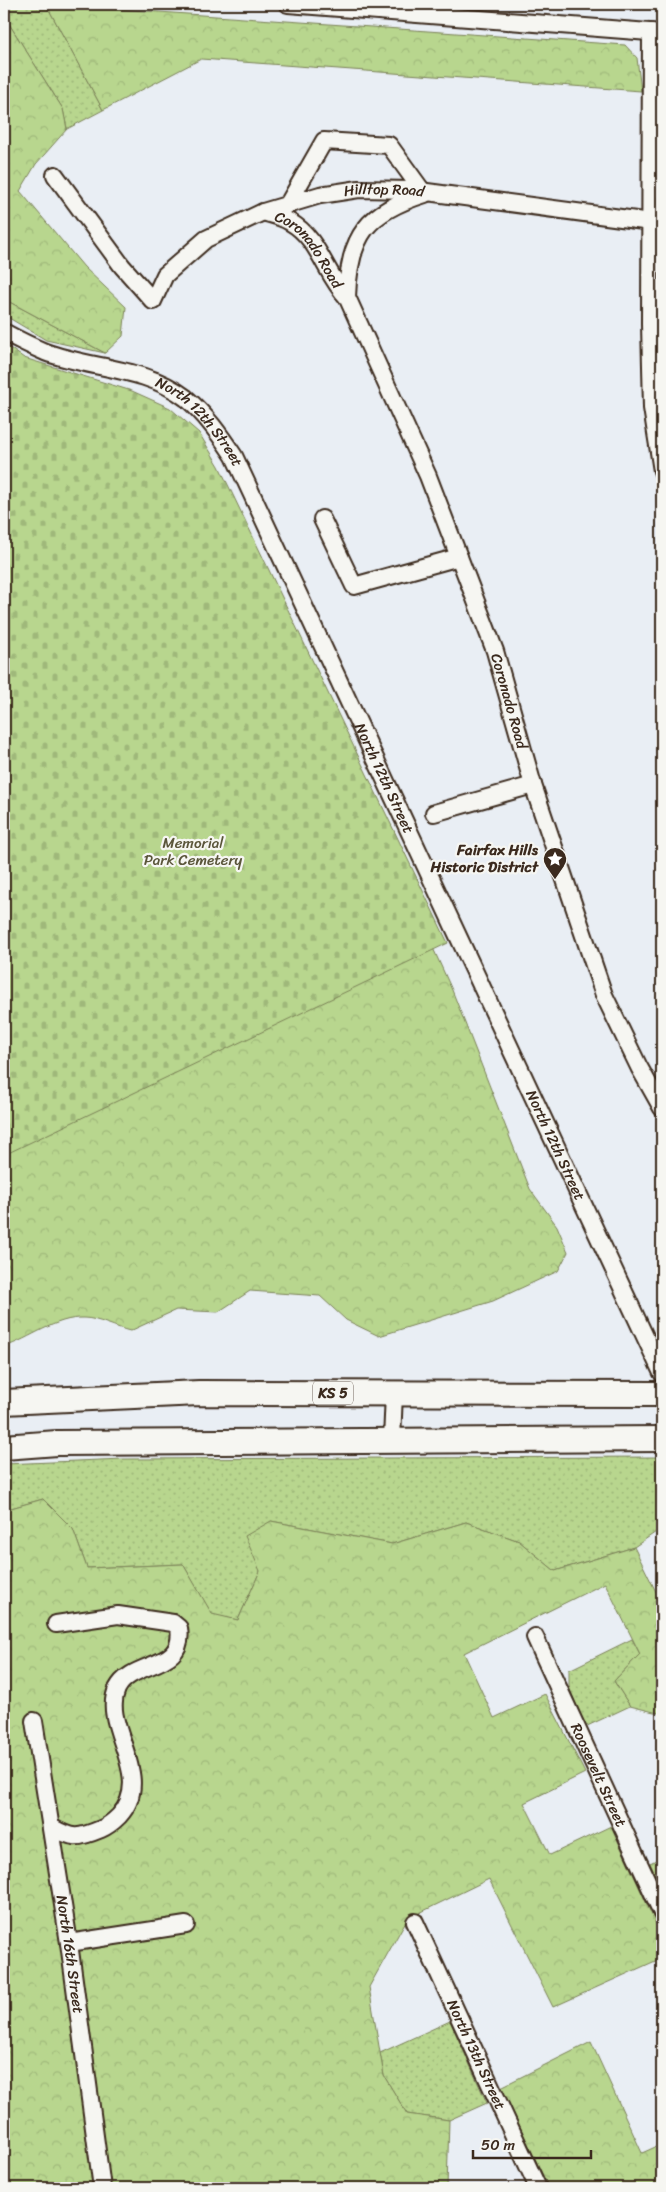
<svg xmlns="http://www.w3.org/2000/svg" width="666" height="2192" font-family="Sriracha,sans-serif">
<defs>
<pattern id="grass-dots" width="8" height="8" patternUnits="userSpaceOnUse" patternTransform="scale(1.25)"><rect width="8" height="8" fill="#b8d68e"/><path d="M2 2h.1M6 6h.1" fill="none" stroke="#9fb87a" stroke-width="1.8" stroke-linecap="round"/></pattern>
<pattern id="forest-crowns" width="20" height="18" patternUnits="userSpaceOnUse" patternTransform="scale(1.25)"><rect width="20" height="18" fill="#b8d68e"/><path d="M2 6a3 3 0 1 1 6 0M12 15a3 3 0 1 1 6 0" fill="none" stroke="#9fb87a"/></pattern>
<pattern id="cemetery-stones" width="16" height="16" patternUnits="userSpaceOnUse" patternTransform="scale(1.25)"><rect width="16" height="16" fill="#b8d68e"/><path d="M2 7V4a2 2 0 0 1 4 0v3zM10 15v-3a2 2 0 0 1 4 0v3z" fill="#9fb87a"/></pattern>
</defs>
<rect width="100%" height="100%" fill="#e9eef4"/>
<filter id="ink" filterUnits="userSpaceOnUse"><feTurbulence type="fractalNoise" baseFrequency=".02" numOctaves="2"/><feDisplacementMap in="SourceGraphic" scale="10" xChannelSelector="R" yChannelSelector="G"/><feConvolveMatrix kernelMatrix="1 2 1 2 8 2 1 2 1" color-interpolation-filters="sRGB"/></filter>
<g filter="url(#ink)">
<g fill="url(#grass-dots)" stroke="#7a8056">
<polygon points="4,4 46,4 103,110 67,129 63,109 4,16"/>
<polygon points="4,299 105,353 46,340 4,315"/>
<polygon points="662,1457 662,1528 634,1547 555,1571 519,1541 466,1522 392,1544 271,1521 260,1571 238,1620 212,1615 183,1564 87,1568 73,1529 43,1499 4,1510 4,1464 124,1459"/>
<polygon points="632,1639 640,1654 614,1681 630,1706 585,1727 569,1687 569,1670"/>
<polygon points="662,1857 662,1890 650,1863"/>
<polygon points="450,2021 487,2103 449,2120 407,2114 384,2076 380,2053"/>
</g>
<g fill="url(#forest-crowns)" stroke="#7a8056">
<polygon points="46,4 625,45 637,58 641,91 201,59 103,110"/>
<polygon points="4,16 63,109 67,129 36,164 20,191 84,267 126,307 123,336 105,353 4,299"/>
<path d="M4,719L394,862L452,990L530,1189L557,1226L568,1252L558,1271L493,1301L379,1336L346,1320L320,1296L250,1291L218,1312L176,1310L130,1331C117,1328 97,1318 84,1318C55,1317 30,1339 4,1347Z"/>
<polygon points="43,1499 73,1529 87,1568 183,1564 212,1614 238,1620 260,1571 245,1536 271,1521 392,1544 466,1522 519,1541 555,1571 634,1547 662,1604 662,1714 630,1706 614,1681 640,1654 605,1583 464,1653 494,1718 545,1694 585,1773 524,1803 550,1855 611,1826 662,1937 662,1958 553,2007 489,1879 407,1919 369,1987 384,2076 407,2114 449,2120 447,2188 4,2188 4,1510"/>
<polygon points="591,2042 642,2153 662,2144 662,2188 549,2188 501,2087"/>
</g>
<polygon fill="url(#cemetery-stones)" stroke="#7a8056" points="4,344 24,358 132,391 170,408 199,433 219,466 448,943 4,1155"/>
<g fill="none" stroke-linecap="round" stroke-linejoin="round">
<g stroke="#3b2a1e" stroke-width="20">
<g id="minor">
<polyline points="288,4 662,33"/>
<polyline points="651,32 650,324 652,408 662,471"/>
<path id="s1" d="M55,175L122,266L153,301L165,275L206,239L263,212L320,195L359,189L412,190L651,222"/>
<polyline points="288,204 324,141 389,145 423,192"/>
<path id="s2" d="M263,212C272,215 282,217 290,222C319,238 325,274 347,297L428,476L495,651L533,785L604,995L639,1067L662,1108"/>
<path d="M347,297C349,235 367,212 425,194"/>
<path id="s3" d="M4,332C17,339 31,346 45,352C91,369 146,367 186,398C206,415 220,435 234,456L662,1373"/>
<polyline points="322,519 354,586 459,557"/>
<polyline points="434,813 533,785"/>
<polyline points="392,1440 394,1393"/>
<path id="s4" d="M535,1637L662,1913"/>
<path id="s5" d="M34,1721L69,1943L102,2188"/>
<path d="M51,1827C73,1839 77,1839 101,1829C108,1826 113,1822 119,1816C156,1776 100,1726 117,1689C132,1659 186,1671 179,1628L173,1623L118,1615L56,1624"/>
<path id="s6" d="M415,1922L538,2188"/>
<polyline points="69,1943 186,1925"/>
</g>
</g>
<g stroke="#3b2a1e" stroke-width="28">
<g id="highway">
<polyline points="4,1402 199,1393 662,1394"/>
<polyline points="4,1447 57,1443 662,1439"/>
</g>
</g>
<use href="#minor" stroke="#f6f6f2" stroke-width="16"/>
<use href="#highway" stroke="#f6f6f2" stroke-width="24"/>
</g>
</g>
<defs>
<g id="sight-pin" transform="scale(1.25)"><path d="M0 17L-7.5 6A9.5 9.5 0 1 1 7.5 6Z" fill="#3b2a1e" stroke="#f6f6f2"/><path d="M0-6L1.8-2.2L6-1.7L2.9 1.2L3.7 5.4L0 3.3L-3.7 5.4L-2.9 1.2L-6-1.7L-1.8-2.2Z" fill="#fff"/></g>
</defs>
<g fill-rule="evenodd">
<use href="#sight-pin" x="555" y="859"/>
</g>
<g text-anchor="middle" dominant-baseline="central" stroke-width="4.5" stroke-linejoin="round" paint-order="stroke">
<rect fill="#f6f6f2" stroke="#73675e" stroke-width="1" x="313" y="1381.5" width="40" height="23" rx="4"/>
<g font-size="14" font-weight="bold" fill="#3b2a1e">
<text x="333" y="1393">KS 5</text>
</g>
<g font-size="15" fill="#3b2a1e" stroke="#f6f6f2">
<text stroke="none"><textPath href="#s1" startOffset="430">Hilltop Road</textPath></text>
<text stroke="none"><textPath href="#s2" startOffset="62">Coronado Road</textPath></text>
<text stroke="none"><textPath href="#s3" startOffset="221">North 12th Street</textPath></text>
<text stroke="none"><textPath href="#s2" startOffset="560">Coronado Road</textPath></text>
<text stroke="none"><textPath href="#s3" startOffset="626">North 12th Street</textPath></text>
<text stroke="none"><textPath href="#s3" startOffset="1031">North 12th Street</textPath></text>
<text stroke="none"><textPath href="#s4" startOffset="152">Roosevelt Street</textPath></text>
<text stroke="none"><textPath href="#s5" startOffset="236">North 16th Street</textPath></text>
<text stroke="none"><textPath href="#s6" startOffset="146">North 13th Street</textPath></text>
</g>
<g font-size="15" fill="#5a553a" stroke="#f6f6f2">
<text x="193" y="843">Memorial<tspan x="193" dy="17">Park Cemetery</tspan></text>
</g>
<g font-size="15" font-weight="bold" fill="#3b2a1e" stroke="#f6f6f2" text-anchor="end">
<text x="538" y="850">Fairfax Hills<tspan x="538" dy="17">Historic District</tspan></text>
</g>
</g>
<rect width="666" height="2192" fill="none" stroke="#f6f6f2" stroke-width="20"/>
<rect x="10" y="10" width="646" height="2172" fill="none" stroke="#3b2a1e" stroke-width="2" filter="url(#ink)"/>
<path d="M473 2150v8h118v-8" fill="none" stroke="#3b2a1e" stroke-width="2.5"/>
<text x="481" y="2150" font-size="15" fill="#3b2a1e" stroke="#f6f6f2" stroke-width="4" paint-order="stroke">50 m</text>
</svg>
